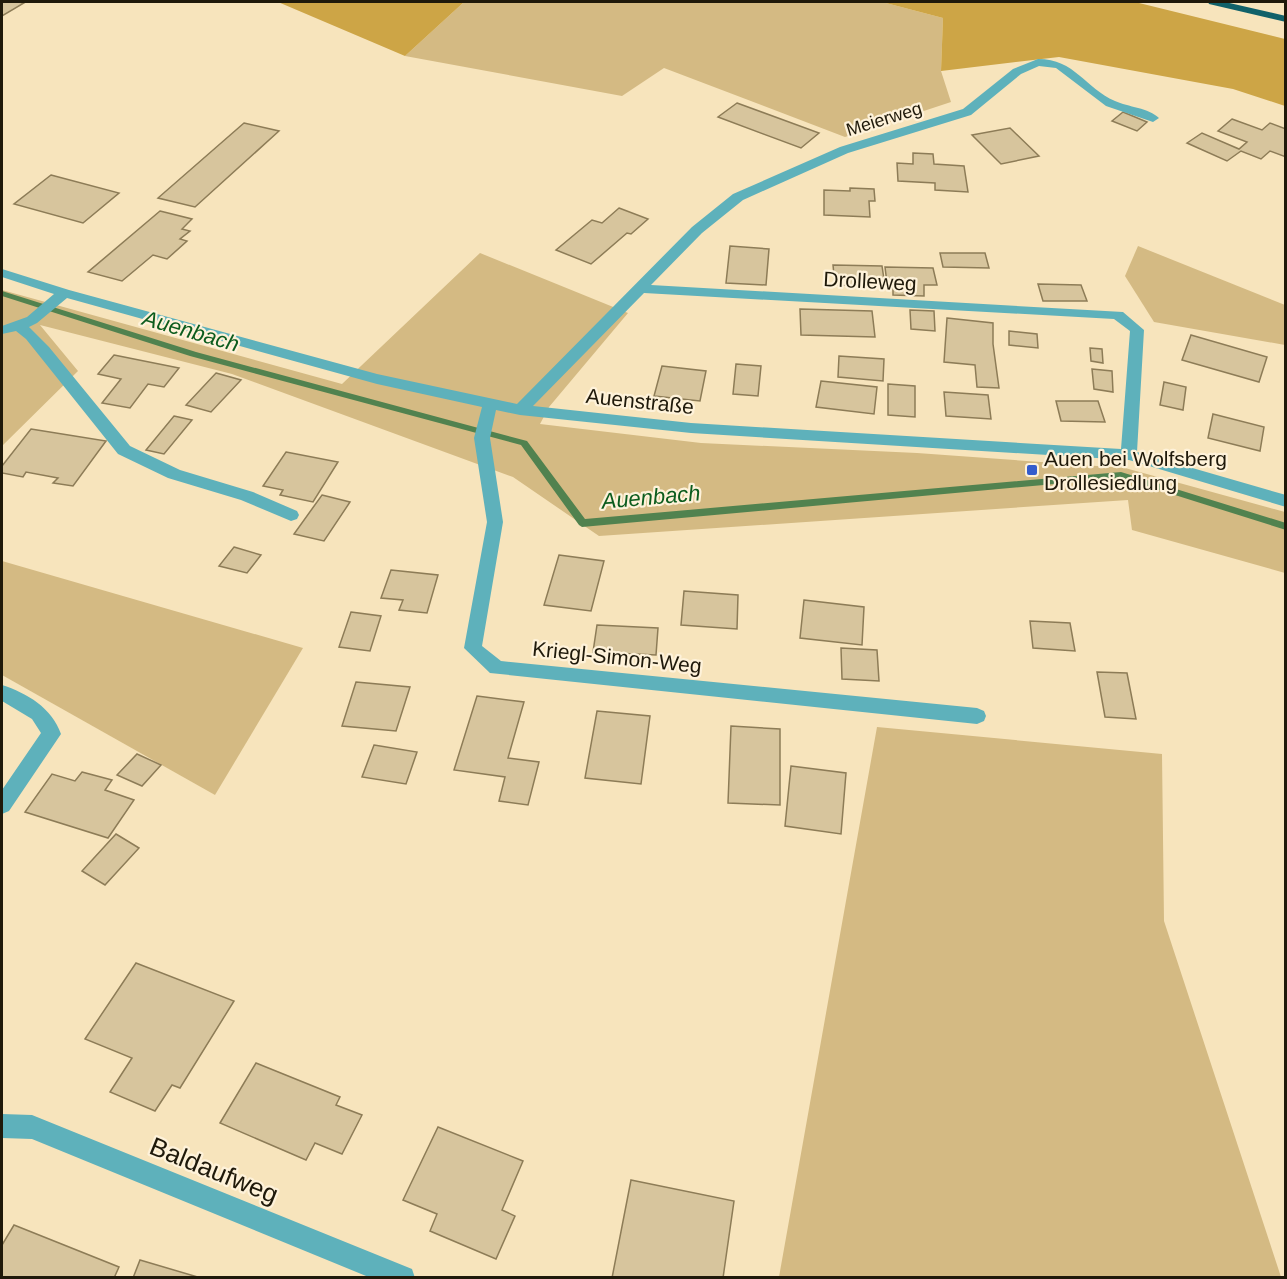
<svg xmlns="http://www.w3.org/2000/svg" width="1287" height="1279" font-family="Helvetica,sans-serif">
<rect width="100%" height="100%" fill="#f7e4bc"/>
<g fill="#d4ba83">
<polygon points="464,2 882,2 943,18 941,71 951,102 845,137 664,68 622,96 405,56"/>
<polygon points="1138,246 1285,305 1285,345 1154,322 1125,276"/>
<polygon points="480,253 628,313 549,407 540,424 701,443 917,453 1125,468 1285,512 1285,573 1132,530 1128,500 599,536 513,477 232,374 40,325 78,371 2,446 2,290 342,384"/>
<polygon points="2,561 303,648 215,795 2,675"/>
<polygon points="877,727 1162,754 1164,921 1281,1277 779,1277"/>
</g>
<g fill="#cda546">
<polygon points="278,2 277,2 464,2 405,56"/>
<polygon points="882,2 1135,2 1285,39 1285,106 1233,89 1059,57 941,71 943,18"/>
</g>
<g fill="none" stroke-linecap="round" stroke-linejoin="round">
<polygon fill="#51824f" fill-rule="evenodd" points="2,291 196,352 527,441 585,519 1121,472 1286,523 1286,530 1121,478 582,527 579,525 521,445 190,356 2,296"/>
</g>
<g fill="#d7c59d" stroke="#8d7c57" stroke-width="1.5">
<polygon points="2,2 18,2 24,3 2,16"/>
<polygon points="737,103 819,133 801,148 718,117"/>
<polygon points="1123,112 1147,122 1137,131 1112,121"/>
<polygon points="1232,119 1262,130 1270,123 1286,129 1286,157 1270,151 1261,159 1241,151 1227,161 1187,143 1202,133 1239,149 1247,142 1218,131"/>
<polygon points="244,123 279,131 195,207 158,198"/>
<polygon points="1010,128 1039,156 1001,164 972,135"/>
<polygon points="913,153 933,154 934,164 964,166 968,192 935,190 935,183 898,181 897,163 913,164"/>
<polygon points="51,175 119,193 83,223 14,204"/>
<polygon points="850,188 874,189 875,201 869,201 870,217 824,215 824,190 850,191"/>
<polygon points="619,208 648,219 631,234 627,233 591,264 556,250 592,220 602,223"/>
<polygon points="160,211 192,219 182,229 190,231 180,239 187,241 167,259 153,255 122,281 88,272"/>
<polygon points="730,246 769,249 766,285 726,283"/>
<polygon points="940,253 985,253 989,268 943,267"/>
<polygon points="833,265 882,266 885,286 835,285"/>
<polygon points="885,267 933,268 937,285 924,285 924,296 893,295 893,283 887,283"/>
<polygon points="1038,284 1081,285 1087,301 1043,301"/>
<polygon points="800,309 872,311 875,337 801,335"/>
<polygon points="910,310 934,311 935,331 911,329"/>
<polygon points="947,318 993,323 993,344 999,388 977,387 975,365 944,362"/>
<polygon points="1009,331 1037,334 1038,348 1009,345"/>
<polygon points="1191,335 1267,357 1259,382 1182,360"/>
<polygon points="1090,348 1102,349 1103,363 1091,361"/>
<polygon points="114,355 179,368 164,387 148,384 130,408 102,403 121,379 98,374"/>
<polygon points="839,356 884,359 883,381 838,377"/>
<polygon points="736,364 761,366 758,396 733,394"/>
<polygon points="662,366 706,371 700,401 654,396"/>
<polygon points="1092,369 1112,371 1113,392 1094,389"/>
<polygon points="216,373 241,380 211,412 186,405"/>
<polygon points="821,381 877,387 874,414 816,407"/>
<polygon points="1164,382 1186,387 1183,410 1160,405"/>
<polygon points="888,384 915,386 915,417 888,415"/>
<polygon points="944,392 988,395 991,419 946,416"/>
<polygon points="1056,401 1098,401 1105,422 1061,421"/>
<polygon points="1213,414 1264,427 1260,451 1208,438"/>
<polygon points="174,416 192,420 164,454 146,450"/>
<polygon points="31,429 106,441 73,486 53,483 58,478 26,472 23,477 2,473 2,466"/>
<polygon points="286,452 338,462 313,502 280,495 283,490 263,486"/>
<polygon points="322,495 350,502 324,541 294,534"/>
<polygon points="234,547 261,555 247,573 219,566"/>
<polygon points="559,555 604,561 591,611 544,605"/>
<polygon points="391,570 438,575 427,613 399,610 403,600 381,598"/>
<polygon points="684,591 738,595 737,629 681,625"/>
<polygon points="804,600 864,607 862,645 800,638"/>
<polygon points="351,612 381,616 370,651 339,647"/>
<polygon points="1030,621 1070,623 1075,651 1033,648"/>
<polygon points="597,625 658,628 656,655 593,652"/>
<polygon points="841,648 877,650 879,681 842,679"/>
<polygon points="1097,672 1127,673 1136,719 1105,717"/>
<polygon points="356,682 410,687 396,731 342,726"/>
<polygon points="477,696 524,702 508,758 539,762 528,805 499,801 505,777 454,770"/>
<polygon points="597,711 650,716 641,784 585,778"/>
<polygon points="731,726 780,729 780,805 728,803"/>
<polygon points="374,745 417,752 406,784 362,777"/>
<polygon points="137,754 161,765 142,786 117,775"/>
<polygon points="791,766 846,773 841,834 785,826"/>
<polygon points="82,772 112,780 105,790 134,800 108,838 25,812 52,774 75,781"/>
<polygon points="116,834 139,848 105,885 82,871"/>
<polygon points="136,963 234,1001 180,1088 172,1085 155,1111 110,1092 132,1058 85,1039"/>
<polygon points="256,1063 340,1097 336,1105 362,1115 342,1154 315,1143 306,1160 220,1123"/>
<polygon points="438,1127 523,1161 502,1210 515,1216 496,1259 430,1231 437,1214 403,1200"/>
<polygon points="631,1180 734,1201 723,1278 612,1278"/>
<polygon points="14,1225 119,1267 114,1278 2,1278 2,1245"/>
<polygon points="140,1260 201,1278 133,1278"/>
</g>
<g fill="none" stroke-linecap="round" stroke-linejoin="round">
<g fill="#5eb1bb" fill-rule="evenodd">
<path d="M1038,59C1075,59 1085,88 1115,101C1128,107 1149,108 1159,118L1153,122L1106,106L1056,68L1039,66L1021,74L971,115L848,153L743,200L702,233L651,285L1123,312L1144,330L1137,452L1286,495V507L1129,460L691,433L520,415L496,410L490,438L503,522L482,646L501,661L977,708L984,711L986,716L984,721L977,724L490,673L464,648L487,522L474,438L482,407L377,384L67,298L37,323L29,327L49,347L130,446L180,470L253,492L297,511L299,515L297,519L291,521L241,500L168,478L118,454L26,339L16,331L2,334V326L27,317L54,294L2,277V269L69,290L377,374L517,404L692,227L733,194L840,147L963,109L1013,69ZM644,293L1114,319L1130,331L1121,449L691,423L533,406Z"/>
<path d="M2,685C27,693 52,708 61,734L9,811L2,814V790L41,733L32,719L2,701Z"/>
<polygon points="2,1114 32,1115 412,1269 415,1278 371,1278 32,1139 2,1138"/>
</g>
<polygon fill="#106169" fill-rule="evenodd" points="1208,2 1225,2 1286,16 1286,22 1209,4"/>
</g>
<rect fill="#345ccc" stroke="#fef2da" stroke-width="2" x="1026" y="464" width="12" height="12" rx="3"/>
<g text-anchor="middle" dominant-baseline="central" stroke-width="4.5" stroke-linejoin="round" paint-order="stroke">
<g font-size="18" fill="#1f190a" stroke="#fef2da">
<text transform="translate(884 119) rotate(-17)">Meierweg</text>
</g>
<g font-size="21" fill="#1f190a" stroke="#fef2da">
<text transform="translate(870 281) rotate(3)">Drolleweg</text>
<text transform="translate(640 401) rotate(6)">Auenstraße</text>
<text transform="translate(617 657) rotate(6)">Kriegl-Simon-Weg</text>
</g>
<g font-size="21" fill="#1f190a" stroke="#fef2da" text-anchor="start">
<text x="1044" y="458">Auen bei Wolfsberg<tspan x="1044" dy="24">Drollesiedlung</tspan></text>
</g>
<g font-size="22" font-style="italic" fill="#0c5c1d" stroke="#fef2da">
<text transform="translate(191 331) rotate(16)">Auenbach</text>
<text transform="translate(651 497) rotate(-5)">Auenbach</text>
</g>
<g font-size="26" fill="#1f190a" stroke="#fef2da">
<text transform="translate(214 1170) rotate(22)">Baldaufweg</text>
</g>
</g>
<rect width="1287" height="1279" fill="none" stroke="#1f190a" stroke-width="6"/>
</svg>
